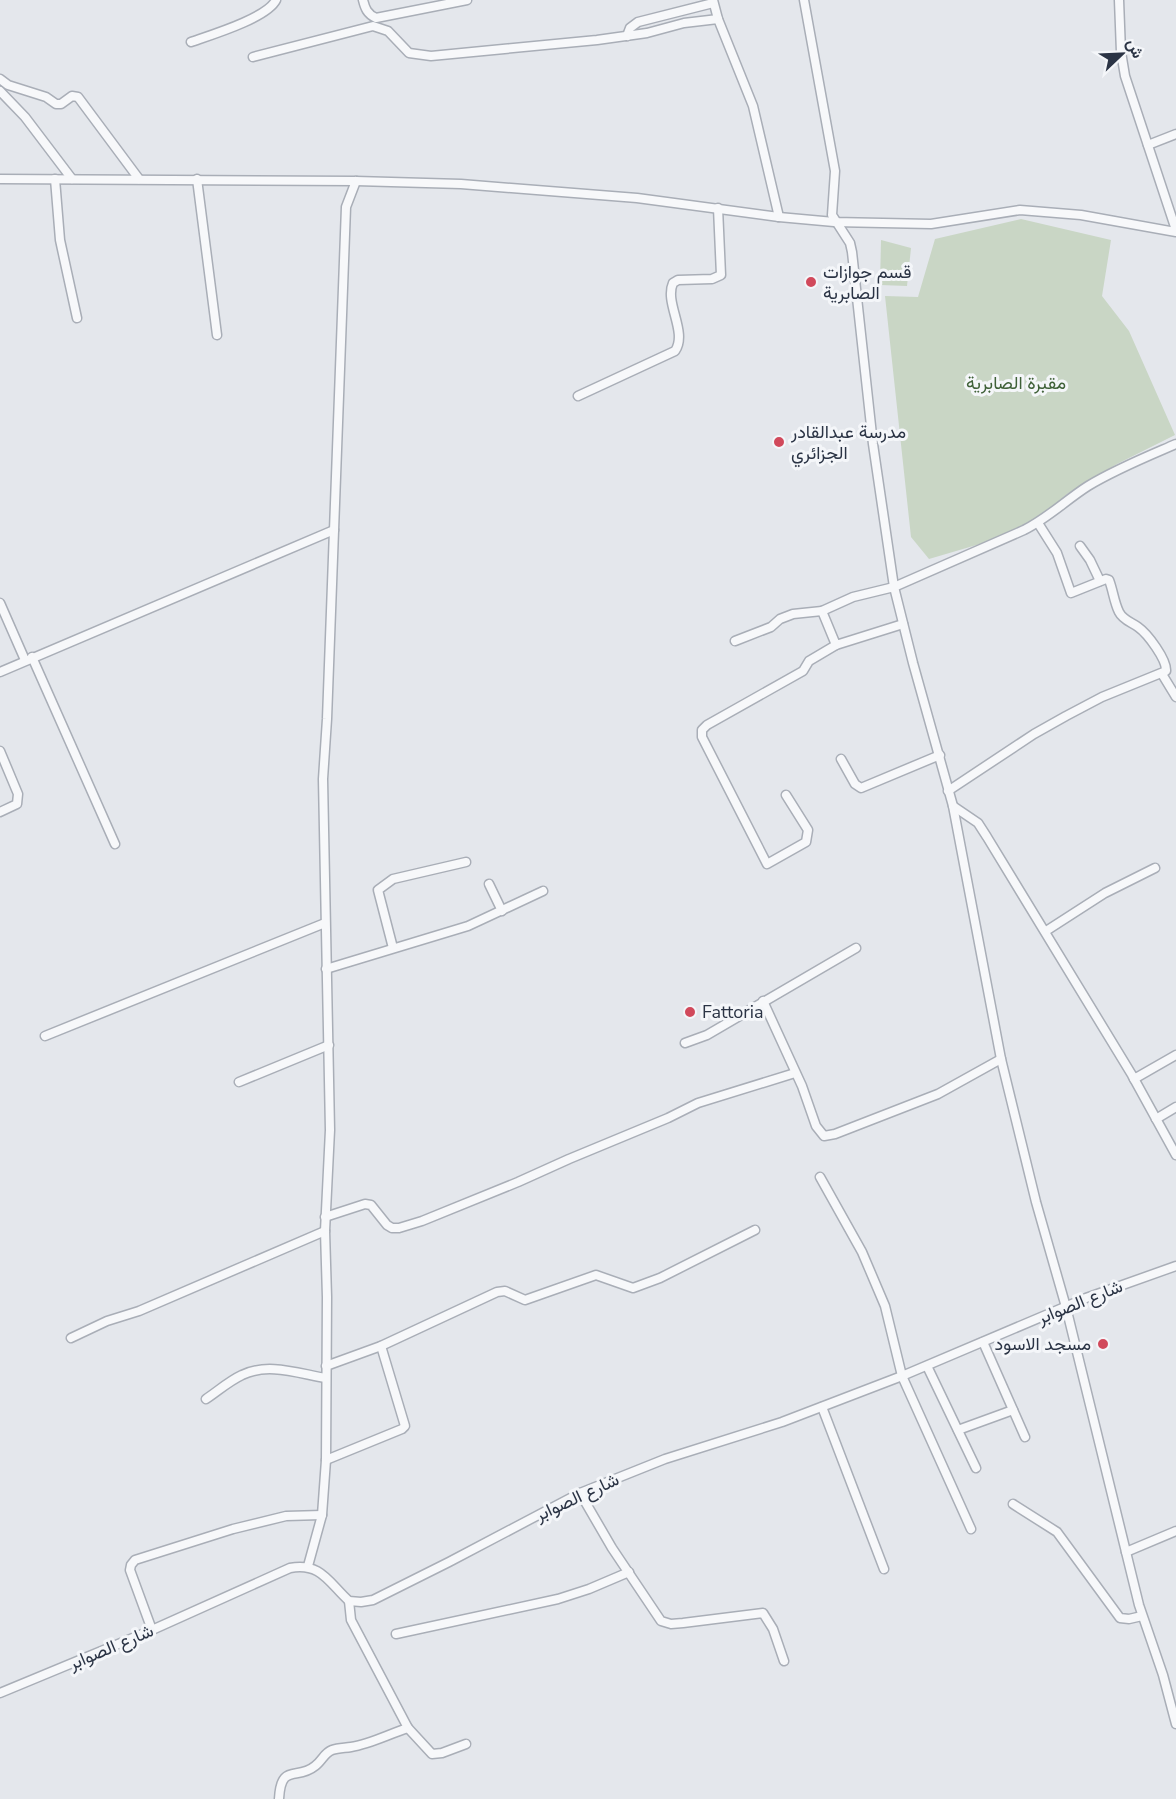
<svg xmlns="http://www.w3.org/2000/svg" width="1176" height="1799" font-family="'Nunito Sans',Vazirmatn,sans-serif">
<rect width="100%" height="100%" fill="#e4e7ec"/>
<g fill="#c9d6c5">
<polygon points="1021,219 1111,240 1102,296 1129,331 1175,435 1117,464 1067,494 1027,530 929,559 911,537 885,296 918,297 935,239"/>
<polygon points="881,240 911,248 907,286 880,285"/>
</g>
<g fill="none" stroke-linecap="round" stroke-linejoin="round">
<g stroke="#a9aeb7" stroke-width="11">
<g id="minor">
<path d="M363,0C365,8 367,14 376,18L467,0"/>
<polyline points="713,0 718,19 753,106 779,217"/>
<polyline points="804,0 835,171 832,215 850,243 852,252 873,444 894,587 913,663 953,806 1001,1059 1036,1202 1066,1307 1139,1605 1163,1675 1176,1724"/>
<polyline points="1119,0 1121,52 1125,76 1176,230"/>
<polyline points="627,36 630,28 638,22 713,3"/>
<path d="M191,42C211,35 267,18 276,0"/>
<polyline points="253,57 373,26 388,31 409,53 431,56 597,40 647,33 684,23 718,19"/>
<polyline points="0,79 8,85 46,97 56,104 61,104 72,96 78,97 139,179"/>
<polyline points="0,91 25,117 72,179"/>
<polyline points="1148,145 1176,134"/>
<polyline points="0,179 356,181 461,184 637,198 779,217 834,222 931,224 1020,210 1081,215 1176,232"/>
<polyline points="55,179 60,240 77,318"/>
<polyline points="197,179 217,335"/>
<path d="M578,396L675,351C688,332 664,303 673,283L678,280L712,279L721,275L718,208"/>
<polyline points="1080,546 1090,560 1100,581"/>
<polyline points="0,603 25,660"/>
<path d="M903,624L836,645L822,611L853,597L894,587L1024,530C1048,518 1066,500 1088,486C1116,469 1146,457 1176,444"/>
<polyline points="735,641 771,627 780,619 793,614 822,611"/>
<polyline points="32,657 115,844"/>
<polyline points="0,672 334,530"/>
<polyline points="1162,674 1176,697"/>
<polyline points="0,751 18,794 17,804 0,812"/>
<polyline points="841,759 855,784 861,788 940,755"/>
<path d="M948,791L1034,734L1066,716L1102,697L1166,671C1167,660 1148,634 1138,627C1131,622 1123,620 1119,612C1114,602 1113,590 1109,580L1106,579L1071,593L1057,553L1038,523"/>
<polyline points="786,795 808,830 806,842 767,864 702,737 702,730 707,725 803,671 809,661 836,645"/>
<polyline points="953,806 978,823 987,837 1132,1075 1176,1155"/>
<polyline points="489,884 502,911"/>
<polyline points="1046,931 1105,893 1155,868"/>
<polyline points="393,948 378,890 393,879 466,862"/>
<polyline points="326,969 468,926 543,891"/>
<polyline points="763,1001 802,1086 816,1126 824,1136 835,1134 938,1094 1001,1059"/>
<polyline points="45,1036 325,923"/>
<polyline points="685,1043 707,1035 856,948"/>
<polyline points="1134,1079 1176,1055"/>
<polyline points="239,1082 329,1045"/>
<polyline points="1156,1119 1176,1107"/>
<polyline points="820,1177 862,1252 885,1306 902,1376 971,1529"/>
<polyline points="325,1217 365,1204 371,1205 387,1225 392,1228 399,1228 422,1221 518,1182 569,1159 668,1118 698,1103 795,1073"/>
<polyline points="71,1338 107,1321 139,1311 325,1231"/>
<polyline points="983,1342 1025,1437"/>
<polyline points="326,1366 381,1346 497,1292 505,1291 525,1300 596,1275 633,1288 660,1278 755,1230"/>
<polyline points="927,1366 976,1468"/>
<path d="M206,1399C218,1391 229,1381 242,1375C268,1362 300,1374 326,1378"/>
<polyline points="822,1407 884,1569"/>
<polyline points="958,1430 1013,1410"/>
<polyline points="326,1460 402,1429 405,1426 381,1346"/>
<polyline points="580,1493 612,1548 661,1621 671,1624 683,1623 763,1613 773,1629 784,1661"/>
<polyline points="1013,1504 1057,1532 1120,1618 1129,1619 1142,1616"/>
<polyline points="1126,1552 1176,1531"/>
<polyline points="308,1566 322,1515 326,1460 327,1297 325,1231 330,1130 323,779 327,719 346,207 356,181"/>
<polyline points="349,1601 351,1620 408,1728 432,1754 442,1753 466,1744"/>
<polyline points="152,1630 130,1570 131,1565 135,1560 233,1529 286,1516 322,1515"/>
<polyline points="396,1634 558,1599 589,1589 629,1572"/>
<path d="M0,1693L152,1630L290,1568C321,1562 329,1583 349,1601L361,1602L373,1600L449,1562L580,1493L665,1459L782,1422L902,1376L1086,1298L1176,1266"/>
<path d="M279,1799C281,1762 297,1781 315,1766C322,1761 324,1753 332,1750C338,1748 345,1748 351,1747C370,1744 389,1734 408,1728"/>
</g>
</g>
<use href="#minor" stroke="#f7f8fa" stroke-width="8"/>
</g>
<g fill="#d1495b" stroke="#f4f6f9" stroke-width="2">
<circle cx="811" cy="282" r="6"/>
<circle cx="779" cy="442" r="6"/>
<circle cx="690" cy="1012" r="6"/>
<circle cx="1103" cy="1344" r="6"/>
</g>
<g text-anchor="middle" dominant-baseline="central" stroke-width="6" stroke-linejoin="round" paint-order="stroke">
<g font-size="18" fill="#2b3445" stroke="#f4f6f9" text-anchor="start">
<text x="823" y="272">قسم جوازات<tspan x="823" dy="21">الصابرية</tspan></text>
<text x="791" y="432">مدرسة عبدالقادر<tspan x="791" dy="21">الجزائري</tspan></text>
<text x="702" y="1012">Fattoria</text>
<text x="1091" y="1344" text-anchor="end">مسجد الاسود</text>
</g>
<g font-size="18" fill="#3f6138" stroke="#f4f6f9">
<text x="1016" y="383">مقبرة الصابرية</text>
</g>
<g font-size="18" fill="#2b3445" stroke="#f4f6f9">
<text transform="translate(1080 1302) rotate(-22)">شارع الصوابر</text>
<text transform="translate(577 1497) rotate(-25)">شارع الصوابر</text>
<text transform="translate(111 1647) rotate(-23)">شارع الصوابر</text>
</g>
</g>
<g transform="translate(1122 54) rotate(67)" stroke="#f4f6f9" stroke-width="4.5" paint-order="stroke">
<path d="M0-4.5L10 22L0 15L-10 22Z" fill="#2b3445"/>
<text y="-9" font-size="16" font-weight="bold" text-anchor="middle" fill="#2b3445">ش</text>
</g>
</svg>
